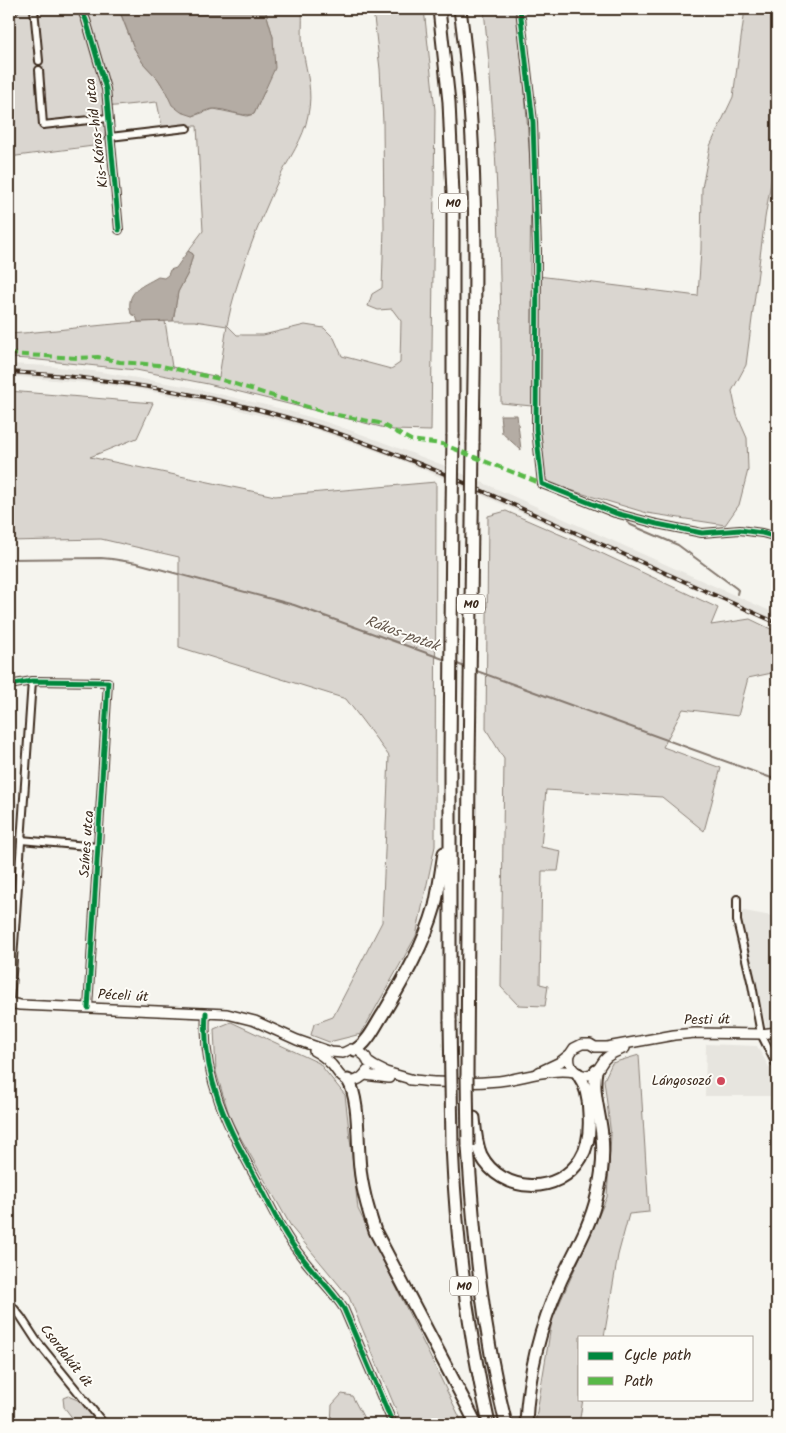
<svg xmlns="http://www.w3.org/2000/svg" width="786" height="1433" font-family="Kalam,sans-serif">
<rect width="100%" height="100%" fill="#f5f4ee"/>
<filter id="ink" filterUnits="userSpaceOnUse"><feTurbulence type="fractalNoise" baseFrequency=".02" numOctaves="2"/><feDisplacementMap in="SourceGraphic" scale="10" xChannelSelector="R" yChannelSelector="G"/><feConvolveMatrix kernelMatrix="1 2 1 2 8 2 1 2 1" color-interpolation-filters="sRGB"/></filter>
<g filter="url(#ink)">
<g fill="#e7e5df">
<polygon points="9,364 49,366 101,372 190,387 278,408 320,420 361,434 443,465 777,614 777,625 438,476 398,459 317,430 231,408 143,390 99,384 9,376"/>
<polygon points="739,910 777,917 777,1056 771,1044 741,928"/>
<polygon points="706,1044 757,1046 777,1081 777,1096 705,1096"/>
</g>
<g fill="#dad6d0" stroke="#8a8077">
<path d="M9,9H122L121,15L134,48L143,63L158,79L165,90L193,116L214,109L247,116L254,114L264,92L273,37L265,9H302C303,23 301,37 303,51C307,74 313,91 308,115C304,139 288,159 278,181C257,227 237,276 227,325L237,335H263L305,325L324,328L334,338L342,356L391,369L400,363L401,321L392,309L378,310L368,306L372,294L382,288L384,228L383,122L380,69L373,9H424L435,110L431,431L393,430L208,384L136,370L29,359L9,358V334C61,331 113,322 165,321L172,367L219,377L227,326L195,321H173L178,292L188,273L193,254L188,251L203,231L197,126H162L157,102L105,107V141L101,142V145L9,157Z"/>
<path d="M484,9H517L520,27L531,173L530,275L698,296L701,250L702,188L710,146L733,97L745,9H777V147L765,218L746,365L732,391L737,415L747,438L748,470L739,505L725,525L647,513L540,481L532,406L501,403C502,272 497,140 484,9Z"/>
<polygon points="9,391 153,403 137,438 90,457 275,496 436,482 435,846 416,936 361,1034 329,1042 311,1035 314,1024 333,1017 382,922 389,756 346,699 179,647 179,557 101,539 9,541"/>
<polygon points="506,511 582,544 718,608 711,625 750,619 777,632 777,672 748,678 738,716 683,709 663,747 721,768 704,831 662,797 546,790 541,847 561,851 558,871 542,871 540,984 548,986 545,1006 518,1005 501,987 504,759 486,729 488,516"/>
<polygon points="231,1022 319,1063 345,1095 358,1209 463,1424 402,1424 349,1297 292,1228 231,1121 216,1072 214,1029"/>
<polygon points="639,1055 649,1212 629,1214 618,1255 604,1337 580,1337 580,1399 583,1399 579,1424 535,1424 552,1320 607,1197 611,1135 604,1080 612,1063"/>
<polygon points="342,1394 352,1396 367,1424 331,1424 332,1405"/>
<polygon points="68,1396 80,1401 102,1424 77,1424 64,1407 63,1398"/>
</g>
<g fill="#b4aca4" stroke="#84786e">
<path d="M122,9H265L273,37L275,68L254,114C240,118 227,108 213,109C206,110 199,113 193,116L181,112L172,105L165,90L158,79L143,63L134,48L121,14Z"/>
<path d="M188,251L193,254L188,273L178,292L173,321L138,322L136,316L131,314C125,291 141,287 158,277L164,278L168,275L170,270L176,268Z"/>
<polygon points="500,415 517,415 521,450 502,433"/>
</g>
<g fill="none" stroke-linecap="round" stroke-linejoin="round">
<g stroke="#84786e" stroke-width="2">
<polyline points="627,522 631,525 678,545 736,588 738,590 737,594"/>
<polyline points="9,559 101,558 112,559 137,563 294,605 446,660"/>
<polyline points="455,663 467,668"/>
<polyline points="474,670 777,780"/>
</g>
<g stroke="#3b2a1e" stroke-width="10">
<g id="minor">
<polyline points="9,9 15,9"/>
<polyline points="34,9 39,61"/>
<polyline points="80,9 82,11 86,20 106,89 119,230"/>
<polyline points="520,9 533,122 537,251 536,429 542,484 615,513 657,524 702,533 740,530 762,533 777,537"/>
<polyline points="39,70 43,125 108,118"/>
<polyline points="110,137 187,128"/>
<polyline points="9,685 32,681 108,682 88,1008"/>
<polyline points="21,840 98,847"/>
<polyline points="737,899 737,921 752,985 761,1034 777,1066"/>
<polyline points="10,1003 32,681"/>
<path d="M206,1013C201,1080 230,1131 261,1188C273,1211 284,1235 301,1256C315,1275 331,1289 344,1309L393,1424"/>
<polyline points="9,1302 21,1317 36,1340 104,1424"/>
</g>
</g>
<g stroke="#3b2a1e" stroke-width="12">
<g id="secondary">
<polyline points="9,1003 20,1005 227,1014 255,1021 297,1040 331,1052 343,1053 351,1049 359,1051 366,1057 368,1062 374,1066 386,1072 414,1080"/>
<path d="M314,1051C320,1054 325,1058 330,1063C335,1067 338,1075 343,1078C352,1085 362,1079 367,1071"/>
<path d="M570,1054C569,1059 569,1064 573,1069C579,1077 591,1077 597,1070C601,1066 602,1061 607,1057C612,1053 619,1051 625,1048"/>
<polyline points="539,1072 560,1062 570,1054 574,1048 582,1044 590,1044 595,1047 607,1047 674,1035 695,1033 761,1034 777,1032"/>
<polyline points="365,1075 389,1078"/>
<path d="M410,1080C419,1080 428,1082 437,1082C457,1083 479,1083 499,1081C525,1078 549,1068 575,1072"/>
</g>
</g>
<g stroke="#3b2a1e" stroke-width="15">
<g id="trunk">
<polyline points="439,9 449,102 453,194 453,435"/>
<path d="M460,9C480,152 475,299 473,443"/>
<polyline points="450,1021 450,757 452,512"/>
<path d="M355,1050C368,1043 375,1026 383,1014C404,979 424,945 435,906C439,888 441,871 444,853"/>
<polyline points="467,1077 469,765"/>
<path d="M348,1080C360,1099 357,1144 360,1168C362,1190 368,1210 375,1231L466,1404L476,1424"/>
<path d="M474,1118C475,1130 476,1144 481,1155C501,1194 559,1196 581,1158C589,1145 590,1128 589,1114C589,1100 586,1085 578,1074"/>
<path d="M452,1145C456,1239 468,1332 489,1424"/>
<path d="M468,1146C474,1240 483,1333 506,1424"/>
<path d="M526,1424C528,1374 540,1326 561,1280C574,1252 590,1227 597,1196C602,1176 604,1156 602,1135C600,1114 592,1092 596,1071"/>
</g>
</g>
<use href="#minor" stroke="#fdfcf7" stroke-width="6"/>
<use href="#secondary" stroke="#fdfcf7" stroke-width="9"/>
<use href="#trunk" stroke="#fdfcf7" stroke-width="11"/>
<g stroke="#3b2a1e" stroke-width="4">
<path id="rail" d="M9,372C111,377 221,396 319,427C360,440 400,456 440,472L777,623"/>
</g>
<use href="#rail" stroke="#fdfcf7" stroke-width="2" stroke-dasharray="5.5" stroke-linecap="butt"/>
<g stroke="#3b2a1e" stroke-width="15" stroke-linecap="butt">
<g id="trunk-bridge">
<polyline points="452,512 453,435"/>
<polyline points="469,765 473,443"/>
<polyline points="450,1021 452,1145"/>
<polyline points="467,1077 468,1146"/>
</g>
</g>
<use href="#trunk-bridge" stroke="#fdfcf7" stroke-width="11"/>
<polyline stroke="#58b947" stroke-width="4" stroke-dasharray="8 4" stroke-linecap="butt" points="9,354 78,358 98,357 120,362 158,365 219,379 327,413 379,423 411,440 442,444 542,484"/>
<g stroke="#fdfcf7" stroke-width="8">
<g id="cycleway">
<polyline points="80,9 82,11 86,20 106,89 119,230"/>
<polyline points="520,9 533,122 537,251 536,429 542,484 615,513 657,524 702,533 740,530 762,533 777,537"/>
<polyline points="9,685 32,681 108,682 88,1008"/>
<path d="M206,1013C201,1080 230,1131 261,1188C273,1211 284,1235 301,1256C315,1275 331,1289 344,1309L393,1424"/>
</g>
</g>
<use href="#cycleway" stroke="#00873e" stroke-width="5"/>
</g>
</g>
<circle fill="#d1495b" stroke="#fdfcf7" stroke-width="2" cx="721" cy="1081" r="5"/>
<g text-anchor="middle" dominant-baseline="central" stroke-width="4" stroke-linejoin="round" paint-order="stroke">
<g fill="#fdfcf7" stroke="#75695f" stroke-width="1">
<rect x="439" y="193.5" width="28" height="19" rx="4"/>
<rect x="457" y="594.5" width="28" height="19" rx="4"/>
<rect x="450" y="1276.5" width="28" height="19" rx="4"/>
</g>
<g font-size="12" font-weight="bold" fill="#3b2a1e">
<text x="453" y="203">M0</text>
<text x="471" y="604">M0</text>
<text x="464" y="1286">M0</text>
</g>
<g font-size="14" fill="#3b2a1e" stroke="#fdfcf7">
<text transform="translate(97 133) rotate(-97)">Kis-Káros-híd utca</text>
<text transform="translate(87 844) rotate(-86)">Színes utca</text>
<text transform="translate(123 996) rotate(3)">Péceli út</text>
<text transform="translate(707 1020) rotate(-1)">Pesti út</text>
<text transform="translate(66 1356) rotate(52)">Csordakút út</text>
</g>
<g font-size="14" fill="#3b2a1e" stroke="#fdfcf7" text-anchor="end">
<text x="711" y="1081">Lángosozó</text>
</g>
<g font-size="15" font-style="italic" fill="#65584d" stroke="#fdfcf7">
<text transform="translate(402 634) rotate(20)">Rákos-patak</text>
</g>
</g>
<rect width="786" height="1433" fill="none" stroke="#fdfcf7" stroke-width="30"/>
<rect x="15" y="15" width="756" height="1403" fill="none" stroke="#3b2a1e" stroke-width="2" filter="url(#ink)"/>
<rect x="578" y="1336" width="175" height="65" fill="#fdfcf7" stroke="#afa8a0"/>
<rect x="588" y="1352" width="25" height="8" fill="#00873e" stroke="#afa8a0"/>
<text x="624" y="1360" font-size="15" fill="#3b2a1e">Cycle path</text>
<rect x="588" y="1377" width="25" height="8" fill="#58b947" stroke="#afa8a0"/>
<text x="624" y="1386" font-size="15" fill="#3b2a1e">Path</text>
</svg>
